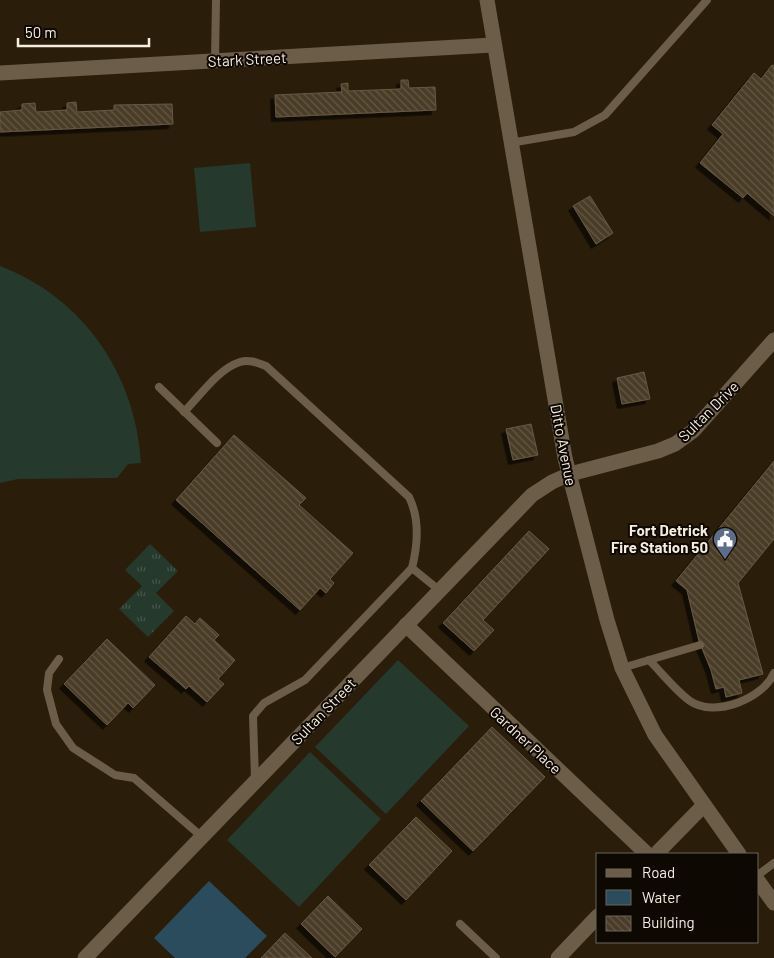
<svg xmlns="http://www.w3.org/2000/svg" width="774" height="958" font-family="Barlow,sans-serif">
<defs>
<pattern id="park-tufts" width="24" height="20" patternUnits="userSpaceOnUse" patternTransform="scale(1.25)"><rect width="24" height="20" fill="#26392d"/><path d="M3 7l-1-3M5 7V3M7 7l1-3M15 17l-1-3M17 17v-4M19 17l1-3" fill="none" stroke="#46564b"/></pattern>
<pattern id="building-back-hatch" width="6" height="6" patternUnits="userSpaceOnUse" patternTransform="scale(1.25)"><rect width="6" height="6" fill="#4a3c28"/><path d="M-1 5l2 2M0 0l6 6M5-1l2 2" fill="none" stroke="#655847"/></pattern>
<filter id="shadow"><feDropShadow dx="-4.5" dy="4.5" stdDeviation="0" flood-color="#0009"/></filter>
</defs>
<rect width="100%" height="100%" fill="#2a1d0a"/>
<g fill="#26392d">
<polygon points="250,163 256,227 200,232 194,168"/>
<path d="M0,266C84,298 136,375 141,463L128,464L117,478L18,479L0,483Z"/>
<polygon points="398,660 469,726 386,814 315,747"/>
<polygon points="310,752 381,819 299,907 227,840"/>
</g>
<polygon fill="url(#park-tufts)" points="150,544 178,571 156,593 174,611 148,637 119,609 142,586 125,570"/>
<polygon fill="#2a4c5c" points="209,881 267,936 245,958 175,958 154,938"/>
<g fill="url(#building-back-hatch)" stroke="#675944" filter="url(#shadow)">
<polygon points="772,65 774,66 774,216 747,193 743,198 700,163 723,134 712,125 754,73 761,79"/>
<polygon points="401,80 408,80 409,88 435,87 436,110 276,117 275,95 342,92 341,84 348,83 348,91 401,89"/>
<polygon points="76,102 77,112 114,110 114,105 172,104 173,124 0,132 0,112 22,110 22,104 35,103 36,112 67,110 67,103"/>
<polygon points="590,196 613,233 596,244 573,206"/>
<polygon points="644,372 650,399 622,404 617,378"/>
<polygon points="531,424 538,455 513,460 506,429"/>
<polygon points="234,435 306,498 299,505 353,553 330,579 334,583 326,593 320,588 300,610 176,500"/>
<polygon points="774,461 774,539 738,583 763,674 739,680 742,693 726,697 724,687 716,689 711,670 699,641 687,590 676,581"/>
<polygon points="529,531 549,549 483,620 494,630 474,651 443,623"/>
<polygon points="186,616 195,624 200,618 219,635 214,640 235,660 218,679 224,684 207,702 189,686 186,689 149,657"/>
<polygon points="107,639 155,685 133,708 128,703 107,725 64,684"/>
<polygon points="492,727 545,777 473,851 421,801"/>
<polygon points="416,817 452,851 406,900 369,865"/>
<polygon points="328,896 362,929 335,957 301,924"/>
<polygon points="285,933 312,958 261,958"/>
</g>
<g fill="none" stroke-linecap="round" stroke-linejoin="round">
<g stroke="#6c5d48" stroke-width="8">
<polyline points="215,60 216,0"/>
<polyline points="510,143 574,132 605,115 707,0"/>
<polyline points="159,387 217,443"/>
<path d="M184,412C200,396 218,369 240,362C249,359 258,363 266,366L409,497C420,519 418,544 412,568L305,680L264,703L253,716L255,779"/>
<polyline points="412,568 439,590"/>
<polyline points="59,659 49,673 47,690 56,724 73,748 115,775 134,778 201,836"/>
<path d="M649,660C662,673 675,690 690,701C714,718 763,699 774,673"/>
<polyline points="622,668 700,645"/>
<polyline points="758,875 774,863"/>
<polyline points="460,924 496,958"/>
</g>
<g stroke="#6c5d48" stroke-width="15">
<polyline points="487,0 565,458 607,620 622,668 655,735 739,854"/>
<polyline points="0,73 493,45"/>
<polyline points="406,625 647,854"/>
<polyline points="656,854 704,805"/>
<polyline points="758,881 774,903"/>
<polyline points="85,958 532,495 552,482 570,474 658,451 675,444 693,431 774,340"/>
<polyline points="558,958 598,916"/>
</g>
</g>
<defs>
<g id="civic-pin" transform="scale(1.25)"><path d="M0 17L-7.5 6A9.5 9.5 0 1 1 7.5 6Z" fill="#5c6f8a" stroke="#0e0803"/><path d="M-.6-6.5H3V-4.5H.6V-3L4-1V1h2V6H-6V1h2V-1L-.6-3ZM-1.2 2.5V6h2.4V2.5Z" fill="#fff"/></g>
</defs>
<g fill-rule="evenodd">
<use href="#civic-pin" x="725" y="539"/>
</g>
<g text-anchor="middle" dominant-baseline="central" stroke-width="4" stroke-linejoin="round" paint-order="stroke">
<g font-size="15" fill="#f6ede1" stroke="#0e0803">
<text transform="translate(247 59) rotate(-3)">Stark Street</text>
<text transform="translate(708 411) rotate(-45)">Sultan Drive</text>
<text transform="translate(564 445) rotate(79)">Ditto Avenue</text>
<text transform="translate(323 711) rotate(-46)">Sultan Street</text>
<text transform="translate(526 740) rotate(43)">Gardner Place</text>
</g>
<g font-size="15" font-weight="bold" fill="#f6ede1" stroke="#0e0803" text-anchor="end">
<text x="708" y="530">Fort Detrick<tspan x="708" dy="17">Fire Station 50</tspan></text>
</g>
</g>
<rect x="596" y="853" width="162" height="90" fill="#0e0803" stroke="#6b645c"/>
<rect x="606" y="869" width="25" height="8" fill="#6c5d48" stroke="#6b645c"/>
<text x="642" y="878" font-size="15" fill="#f6ede1">Road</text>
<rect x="606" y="890" width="25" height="15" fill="#2a4c5c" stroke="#6b645c"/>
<text x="642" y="903" font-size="15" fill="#f6ede1">Water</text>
<rect x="606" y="916" width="25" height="15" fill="url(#building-back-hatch)" stroke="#6b645c"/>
<text x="642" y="928" font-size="15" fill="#f6ede1">Building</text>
<path d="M18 38v8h131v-8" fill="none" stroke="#f6ede1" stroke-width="2.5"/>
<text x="25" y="38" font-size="15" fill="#f6ede1" stroke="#0e0803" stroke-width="4" paint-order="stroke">50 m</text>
</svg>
